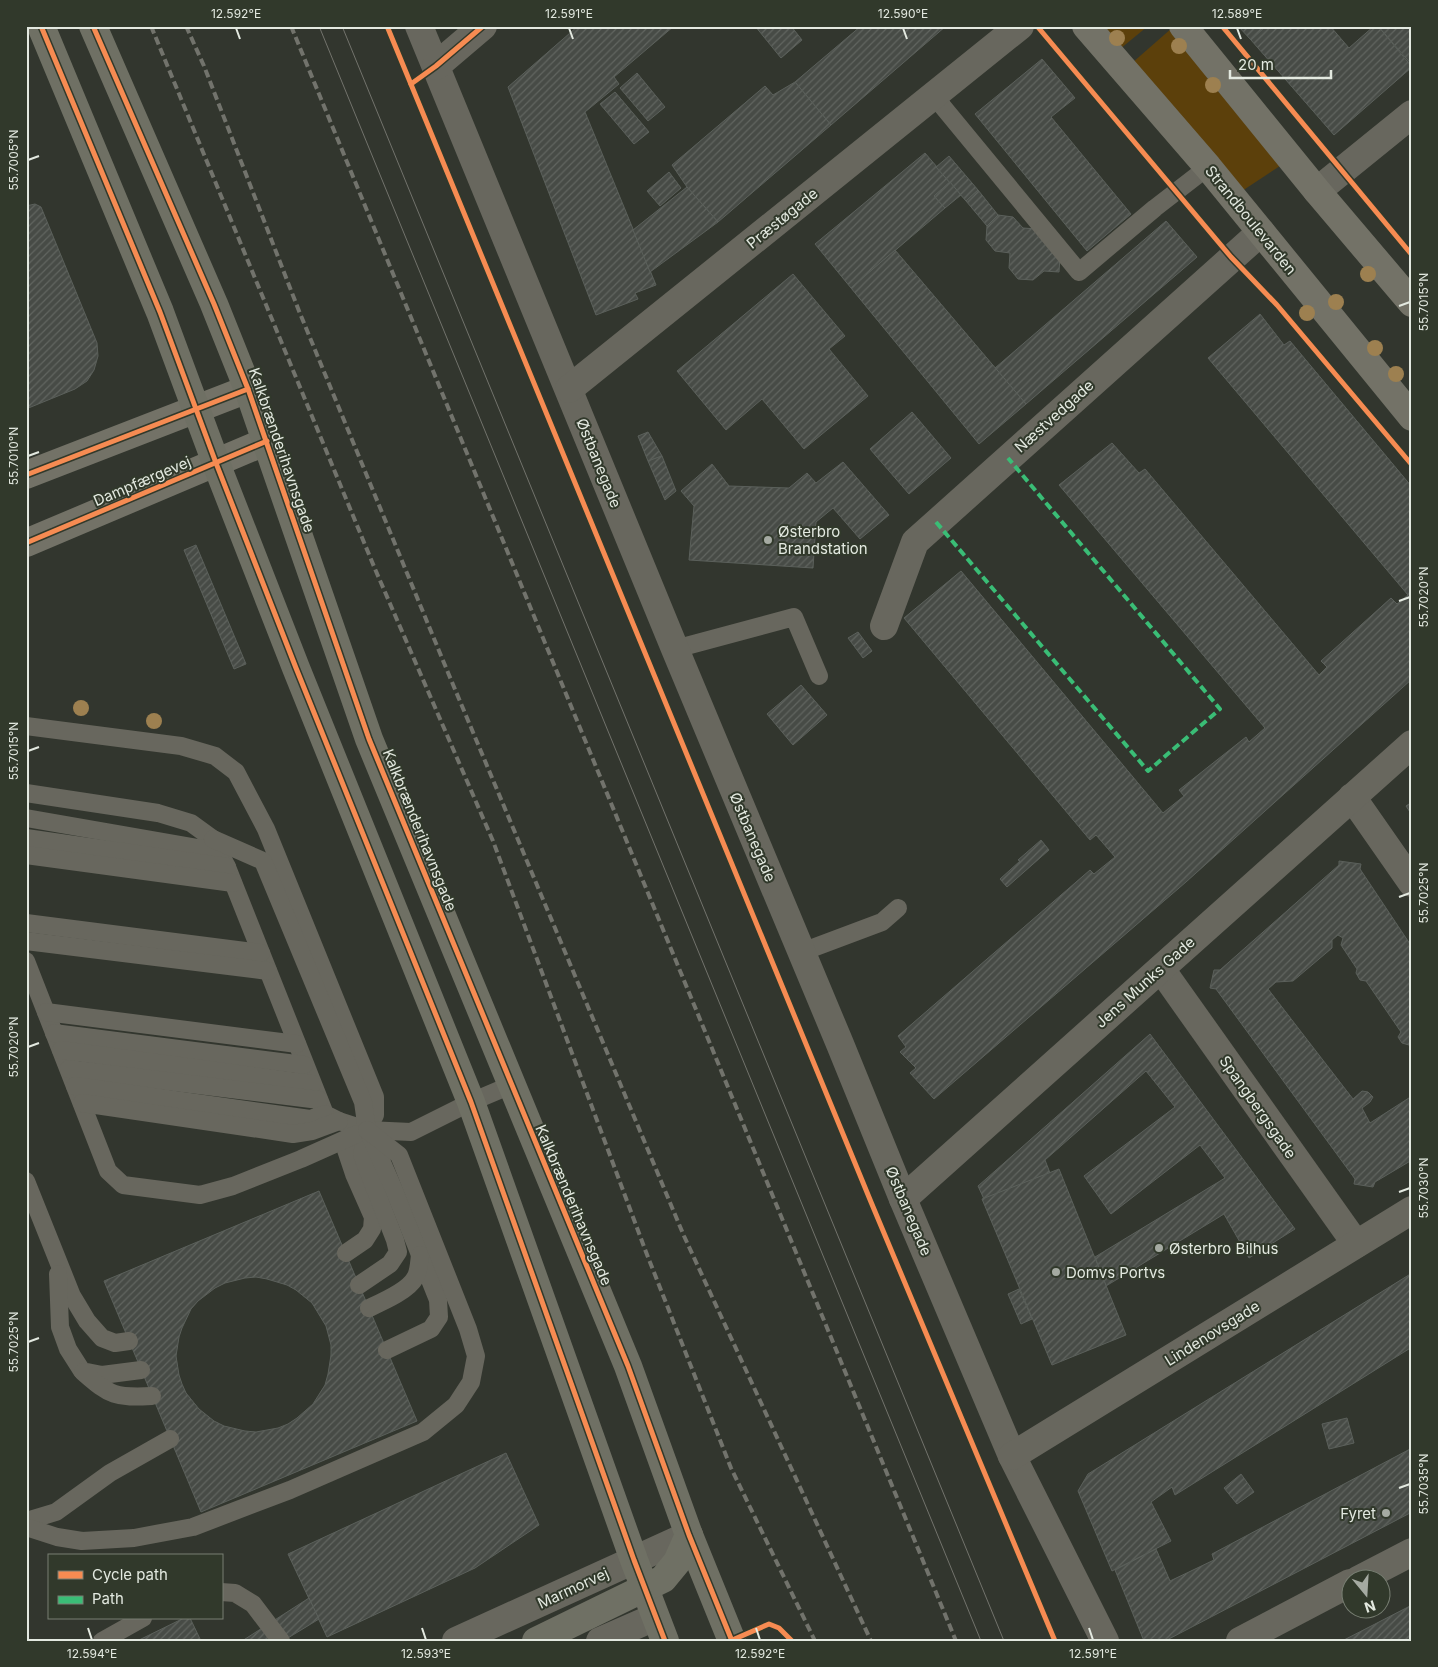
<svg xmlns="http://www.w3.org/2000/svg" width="1438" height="1667" font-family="Inter,sans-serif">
<defs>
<pattern id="building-hatch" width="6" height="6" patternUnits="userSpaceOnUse" patternTransform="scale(1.25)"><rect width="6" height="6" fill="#474b46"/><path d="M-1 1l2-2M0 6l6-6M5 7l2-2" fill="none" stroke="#616560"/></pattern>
</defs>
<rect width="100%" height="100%" fill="#32362e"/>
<g fill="#5c400b">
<polygon points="1101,26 1148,26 1120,49"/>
<polygon points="1172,28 1283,164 1242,191 1132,63"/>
</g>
<g fill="url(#building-hatch)" stroke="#5b605b" fill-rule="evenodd">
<polygon points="578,26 674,26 614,77 619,84 585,112 656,285 635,293 638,299 596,315 508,87"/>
<polygon points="755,26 791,26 802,40 781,58"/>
<polygon points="861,26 946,26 831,125 795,82"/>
<polygon points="1238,26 1266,26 1251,40"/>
<polygon points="1266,26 1330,26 1349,48 1374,26 1378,26 1412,67 1334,135 1251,40"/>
<polygon points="1378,26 1412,26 1412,65"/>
<polygon points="1042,59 1075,98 1051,117 1131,214 1087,251 975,114"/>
<polygon points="637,73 665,107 648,121 620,88"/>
<polygon points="795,82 831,125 718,222 687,187 672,165 765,86 773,95"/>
<polygon points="615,92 649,132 634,144 600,104"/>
<polygon points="925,153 950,182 934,196 945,208 851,288 815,244"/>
<polygon points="949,156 978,190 966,201 936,167"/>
<polygon points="669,172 681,188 660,206 647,191"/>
<polygon points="950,182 961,195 945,208 934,196"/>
<polygon points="687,187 718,222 650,272 633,230"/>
<polygon points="978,190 998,215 987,226 966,201"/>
<polygon points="35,204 41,207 97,343 98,356 94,370 87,381 75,389 26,409 26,206"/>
<polygon points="998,215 1013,217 1023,228 1037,229 1060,257 1059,272 1044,271 1033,280 1018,279 1009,268 1010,253 995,251 986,240 987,226"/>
<polygon points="1166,221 1197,257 1026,404 995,368"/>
<polygon points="895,250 1026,404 979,444 851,288"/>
<polygon points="793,274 845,336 829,349 868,396 804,449 762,399 726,430 677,371"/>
<polygon points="1260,314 1284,345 1290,341 1412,487 1412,679 1186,882 934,1099 910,1073 916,1068 900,1052 906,1047 898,1036 1090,870 1094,874 1115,857 1096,835 1090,840 904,618 961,571 1163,813 1184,796 1179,790 1246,737 1249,742 1265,728 1059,485 1112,443 1139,473 1145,469 1319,675 1327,667 1321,661 1391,598 1397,604 1408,595 1208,358"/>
<polygon points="912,412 951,458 909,494 870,449"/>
<polygon points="648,432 662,456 648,461 638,436"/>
<polygon points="662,456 676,491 665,500 648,461"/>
<polygon points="843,462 889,515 860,539 833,508 816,522 813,568 689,560 694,506 681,491 712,464 729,486 789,488 807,473 816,483"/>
<polygon points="196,545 246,664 234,669 184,550"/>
<polygon points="858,632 872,651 863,658 848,638"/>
<polygon points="801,685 827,715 793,745 767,714"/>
<polygon points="1412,802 1412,815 1406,806"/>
<polygon points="1041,840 1049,850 1007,887 1000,879 1020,861 1018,860"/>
<polygon points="1339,861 1361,864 1360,869 1412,947 1412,1049 1409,1045 1402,1043 1398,1037 1401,1032 1366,981 1360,980 1356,973 1357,969 1341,945 1343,938 1338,935 1332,940 1332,948 1293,981 1276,982 1268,989 1353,1099 1362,1091 1368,1092 1373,1097 1370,1102 1362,1108 1370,1123 1412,1096 1412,1160 1375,1182 1373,1187 1354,1184 1355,1179 1216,989 1210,988 1214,970 1220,970 1339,865"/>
<polygon points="1150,1034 1295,1229 1249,1258 1224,1214 1106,1286 1095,1257 1225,1178 1200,1145 1111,1214 1084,1176 1175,1107 1146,1071 1045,1160 1050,1173 984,1199 978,1186"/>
<polygon points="1059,1169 1126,1335 1052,1365 982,1199"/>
<path d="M319,1191L417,1421L201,1512L104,1281ZM256,1277L267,1279L287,1285L296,1290L312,1303L326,1326L331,1345V1355L328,1374L325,1385L313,1404L297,1418L288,1424L278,1428L256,1432L245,1431L224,1426L214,1421L199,1409L186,1393L182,1384L179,1375L176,1356L179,1337L182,1328L191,1309L198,1301L215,1288L225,1283L245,1278Z"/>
<polygon points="1412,1273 1412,1347 1175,1495 1172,1487 1151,1502 1171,1541 1112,1571 1078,1491 1088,1474"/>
<polygon points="1019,1289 1032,1319 1021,1324 1008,1294"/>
<polygon points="1347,1418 1354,1443 1329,1449 1322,1424"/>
<polygon points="1412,1448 1412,1512 1165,1641 1144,1641 1115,1570 1156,1549 1170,1581 1214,1560 1212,1554"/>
<polygon points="506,1453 539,1525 475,1568 327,1637 288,1554"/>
<polygon points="1241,1474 1254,1492 1237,1504 1224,1488"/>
<polygon points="309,1598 319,1619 283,1641 242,1641"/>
<polygon points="1412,1605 1412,1641 1342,1641"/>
<polygon points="184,1618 190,1618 201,1641 137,1641"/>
</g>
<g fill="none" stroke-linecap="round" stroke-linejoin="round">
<g stroke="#68675e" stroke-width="18">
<polyline points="934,96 1079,272 1155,208 1208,167"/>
<polyline points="675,649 794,617 819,676"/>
<polyline points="26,726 181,746 215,756 236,772 266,829 375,1097 375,1115 367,1130 346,1150 354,1174 373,1217 372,1229 365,1240 346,1253"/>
<polyline points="26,793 158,813 191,823 213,839 227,867 325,1114 339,1121 367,1130 411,1132 471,1102 511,1085"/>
<polyline points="26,818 221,852"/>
<polyline points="26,838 227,867"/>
<polyline points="213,839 263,861 363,1102 367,1130 362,1155 395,1240 398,1252 390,1264 359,1285"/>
<polyline points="26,855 233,883"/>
<polyline points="26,923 261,953"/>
<polyline points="26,941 268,971"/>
<polyline points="802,952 882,922 898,908"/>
<polyline points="26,961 108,1171 123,1185 200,1195 233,1186 301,1159 357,1134"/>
<polyline points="46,1012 297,1044"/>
<polyline points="54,1033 304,1065"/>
<polyline points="61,1050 312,1084"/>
<polyline points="69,1069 319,1100"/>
<polyline points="75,1086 310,1119 325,1114"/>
<polyline points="82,1103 293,1134 312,1131 339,1121"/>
<polyline points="370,1135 395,1192 438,1300 439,1317 431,1329 387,1350"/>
<polyline points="26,1181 72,1296 87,1321 102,1338 115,1343 129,1341"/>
<polyline points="58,1274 60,1327 68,1349 82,1371 102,1375 141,1370"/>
<path d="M369,1308C382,1302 408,1291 415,1278C419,1272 419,1262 420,1255"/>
<path d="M83,1372C110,1396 116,1398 152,1396"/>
<polyline points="26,1521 56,1512 110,1473 170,1439"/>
<polyline points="26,1527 57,1537 82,1541 134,1538 193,1527 290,1490 423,1432 456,1405 471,1382 476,1356 468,1329 399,1155 367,1130"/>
<polyline points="221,1592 235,1593 253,1604 281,1641"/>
<polyline points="102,1641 143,1618"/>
</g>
<g stroke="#68675e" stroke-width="28">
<polyline points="419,26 675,649 840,1044 903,1199 1012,1456 1105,1641"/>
<polyline points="436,66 483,26"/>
<polyline points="1317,191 1412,114"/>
<polyline points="569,389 1020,26"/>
<polyline points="884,626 915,542 1261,232"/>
<polyline points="1352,797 1412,883"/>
<polyline points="1161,969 1356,1244"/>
<polyline points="903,1199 1412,744"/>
<polyline points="1012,1456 1412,1210"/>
<polyline points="1358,1580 1412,1552"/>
<polyline points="456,1641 689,1535"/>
<polyline points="600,1641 655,1617"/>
<polyline points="1240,1641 1350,1583"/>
</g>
<g stroke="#737267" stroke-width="28">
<polyline points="1086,26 1208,167 1412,417"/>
<polyline points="1183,26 1317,191 1412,303"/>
<polyline points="26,475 248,389"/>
<polyline points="26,543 267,441"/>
</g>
<g stroke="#6f7064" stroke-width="28">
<polyline points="41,26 160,312 216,463 296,668 471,1102 634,1560 665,1641"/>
<polyline points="93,26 214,304 248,389 369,739 628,1366 689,1535 732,1641"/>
<polyline points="536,1641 663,1579 677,1562 689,1535"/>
</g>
<g stroke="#72736c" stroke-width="1">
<polyline points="319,26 981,1641"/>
<polyline points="342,26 1004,1641"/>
</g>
<g stroke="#72736c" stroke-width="4" stroke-dasharray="8 4" stroke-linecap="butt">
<polyline points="151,26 375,569 493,841 646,1252 731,1468 815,1641"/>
<polyline points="186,26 204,66 299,311 449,675 684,1236 871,1641"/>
<polyline points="291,26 956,1641"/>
</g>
<polyline stroke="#3abd76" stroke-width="4" stroke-dasharray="8 4" stroke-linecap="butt" points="936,522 1148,771 1220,709 1008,458"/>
<g stroke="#31392b" stroke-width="8">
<g id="cycleway">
<polyline points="41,26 160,312 216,463 296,668 471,1102 634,1560 665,1641"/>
<polyline points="93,26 214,304 248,389 369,739 628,1366 689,1535 732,1641"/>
<polyline points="387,26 871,1202 1055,1641"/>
<polyline points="1037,26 1231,257 1277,305 1412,465"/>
<polyline points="1222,26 1412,255"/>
<polyline points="411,84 436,66 483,26"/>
<polyline points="26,475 248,389"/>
<polyline points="26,543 267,441"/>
<polyline points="730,1641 769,1624 779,1628 792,1641"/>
</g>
</g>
<use href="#cycleway" stroke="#f68b52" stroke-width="5"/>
</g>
<g fill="#9d8050">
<circle cx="1117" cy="38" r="8"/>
<circle cx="1179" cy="46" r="8"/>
<circle cx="1213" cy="85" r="8"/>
<circle cx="1368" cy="274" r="8"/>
<circle cx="1336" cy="302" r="8"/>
<circle cx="1307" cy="313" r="8"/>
<circle cx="1375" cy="348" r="8"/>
<circle cx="1396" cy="374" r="8"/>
<circle cx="81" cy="708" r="8"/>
<circle cx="154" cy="721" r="8"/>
</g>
<path fill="none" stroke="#e3e9e0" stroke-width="2" d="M236,28L240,39M569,28L573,39M903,28L907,39M1237,28L1241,39M28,160L39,156M1399,306L1410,302M28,456L39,452M1399,601L1410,597M28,751L39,747M1399,897L1410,893M28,1047L39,1043M1399,1192L1410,1188M28,1342L39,1338M1399,1488L1410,1484M88,1628L92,1640M422,1628L426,1640M756,1628L760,1640M1089,1628L1093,1640"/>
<g fill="#a5aaa2" stroke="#31392b" stroke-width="2">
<circle cx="768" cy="540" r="5"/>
<circle cx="1159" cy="1248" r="5"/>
<circle cx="1056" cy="1272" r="5"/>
<circle cx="1386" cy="1513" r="5"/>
</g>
<g text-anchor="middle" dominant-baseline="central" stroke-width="4" stroke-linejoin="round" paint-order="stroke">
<g font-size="15" fill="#e3e9e0" stroke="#31392b">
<text transform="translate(782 218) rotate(-39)">Præstøgade</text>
<text transform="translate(1251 220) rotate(51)">Strandboulevarden</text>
<text transform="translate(1054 416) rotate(-42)">Næstvedgade</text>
<text transform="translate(282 450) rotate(71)">Kalkbrænderihavnsgade</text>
<text transform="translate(599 463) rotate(68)">Østbanegade</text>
<text transform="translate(142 481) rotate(-23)">Dampfærgevej</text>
<text transform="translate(420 830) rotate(68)">Kalkbrænderihavnsgade</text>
<text transform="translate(753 837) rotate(67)">Østbanegade</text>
<text transform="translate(1145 982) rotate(-42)">Jens Munks Gade</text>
<text transform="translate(1258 1107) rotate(55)">Spangbergsgade</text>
<text transform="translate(574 1205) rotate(67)">Kalkbrænderihavnsgade</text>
<text transform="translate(909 1211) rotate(67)">Østbanegade</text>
<text transform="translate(1212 1333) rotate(-32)">Lindenovsgade</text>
<text transform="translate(573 1588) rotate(-25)">Marmorvej</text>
</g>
<g font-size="15" fill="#e3e9e0" stroke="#31392b" text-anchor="start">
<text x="778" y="531">Østerbro<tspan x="778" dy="17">Brandstation</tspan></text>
<text x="1169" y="1248">Østerbro Bilhus</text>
<text x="1066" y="1272">Domvs Portvs</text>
<text x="1376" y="1513" text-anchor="end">Fyret</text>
</g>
</g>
<rect width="1438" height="1667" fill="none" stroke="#31392b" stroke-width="55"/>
<rect x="48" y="1554" width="175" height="65" fill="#31392b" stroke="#787f73"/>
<rect x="58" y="1571" width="25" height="8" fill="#f68b52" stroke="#787f73"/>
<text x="92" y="1580" font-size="15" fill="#e3e9e0">Cycle path</text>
<rect x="58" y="1596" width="25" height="8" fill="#3abd76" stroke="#787f73"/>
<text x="92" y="1604" font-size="15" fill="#e3e9e0">Path</text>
<g transform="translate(1366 1594) rotate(162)"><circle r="24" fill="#31392b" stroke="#787f73"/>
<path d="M0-4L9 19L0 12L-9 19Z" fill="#a5aaa2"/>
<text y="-8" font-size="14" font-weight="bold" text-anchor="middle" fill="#e3e9e0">N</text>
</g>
<path d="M1230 70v8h101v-8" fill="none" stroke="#e3e9e0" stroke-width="2.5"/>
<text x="1238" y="70" font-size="15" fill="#e3e9e0" stroke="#31392b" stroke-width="4" paint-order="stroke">20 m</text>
<rect x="28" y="28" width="1382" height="1612" fill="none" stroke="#e3e9e0" stroke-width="2"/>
<g font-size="12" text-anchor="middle" fill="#e3e9e0">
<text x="236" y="18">12.592°E</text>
<text x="569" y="18">12.591°E</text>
<text x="903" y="18">12.590°E</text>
<text x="1237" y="18">12.589°E</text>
<text transform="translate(14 160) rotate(-90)" y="4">55.7005°N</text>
<text transform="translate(1424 302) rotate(-90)" y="4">55.7015°N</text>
<text transform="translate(14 456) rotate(-90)" y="4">55.7010°N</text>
<text transform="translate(1424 597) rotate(-90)" y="4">55.7020°N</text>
<text transform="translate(14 751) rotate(-90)" y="4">55.7015°N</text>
<text transform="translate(1424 893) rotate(-90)" y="4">55.7025°N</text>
<text transform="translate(14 1047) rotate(-90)" y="4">55.7020°N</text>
<text transform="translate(1424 1188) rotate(-90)" y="4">55.7030°N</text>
<text transform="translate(14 1342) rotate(-90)" y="4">55.7025°N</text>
<text transform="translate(1424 1484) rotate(-90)" y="4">55.7035°N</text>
<text x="92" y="1658">12.594°E</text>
<text x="426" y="1658">12.593°E</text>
<text x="760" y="1658">12.592°E</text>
<text x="1093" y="1658">12.591°E</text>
</g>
</svg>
